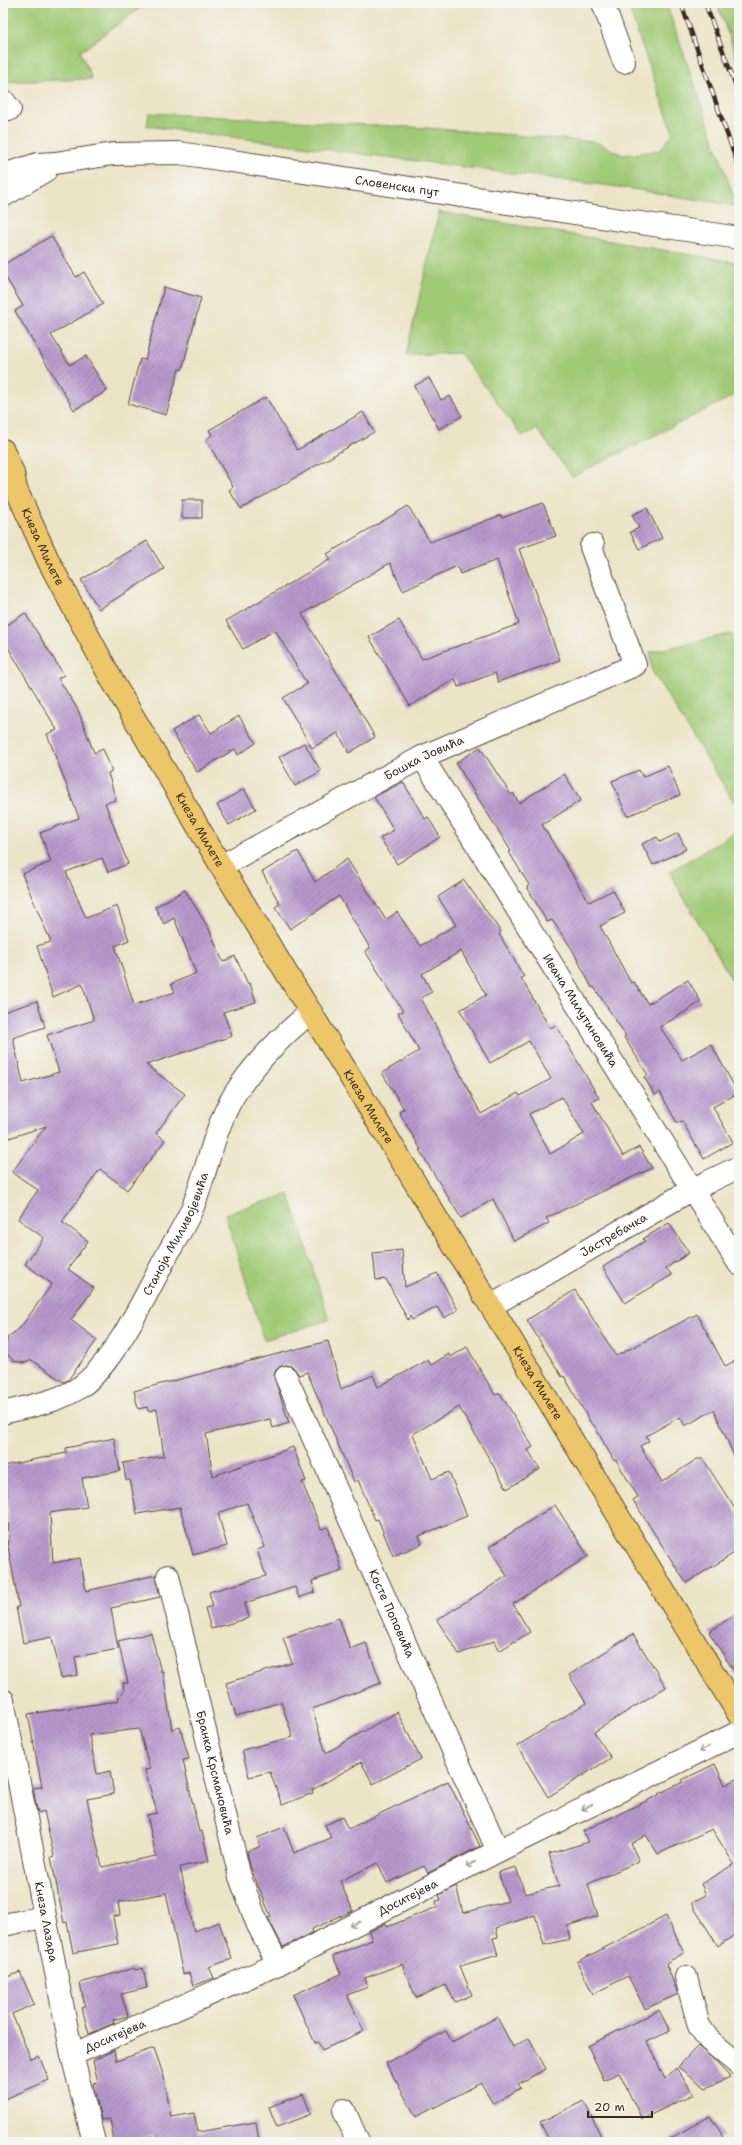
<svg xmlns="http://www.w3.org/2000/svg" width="742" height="2145" font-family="'Shantell Sans',sans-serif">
<defs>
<pattern id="building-hatch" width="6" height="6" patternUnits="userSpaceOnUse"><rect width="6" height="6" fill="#b798cd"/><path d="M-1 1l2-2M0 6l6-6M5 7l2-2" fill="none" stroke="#967ca6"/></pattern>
</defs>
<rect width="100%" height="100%" fill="#f6f6f2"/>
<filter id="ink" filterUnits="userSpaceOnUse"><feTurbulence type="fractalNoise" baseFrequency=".025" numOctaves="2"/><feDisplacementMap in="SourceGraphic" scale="8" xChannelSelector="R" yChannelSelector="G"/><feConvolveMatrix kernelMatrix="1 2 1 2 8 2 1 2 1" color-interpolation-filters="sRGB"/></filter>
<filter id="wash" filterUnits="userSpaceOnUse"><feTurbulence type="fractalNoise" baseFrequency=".012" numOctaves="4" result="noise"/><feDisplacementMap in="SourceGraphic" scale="16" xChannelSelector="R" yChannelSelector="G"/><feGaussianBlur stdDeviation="0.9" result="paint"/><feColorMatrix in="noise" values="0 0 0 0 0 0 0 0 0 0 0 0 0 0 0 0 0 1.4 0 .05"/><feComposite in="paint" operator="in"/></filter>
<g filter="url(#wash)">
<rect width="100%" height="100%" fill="#ece4c7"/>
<g fill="#a0ca76" stroke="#6e7a4a">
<polygon points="3,3 147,3 80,52 92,79 5,82 3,79"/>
<polygon points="627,3 666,3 737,206 625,188 147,126 149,113 427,128 596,142 623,155 661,150 673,133"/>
<polygon points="717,3 739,3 739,65"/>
<polygon points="439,212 739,263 739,393 572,477 537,429 522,436 460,353 406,355"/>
<polygon points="730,634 739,640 739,810 652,671 650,652"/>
<polygon points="739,830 739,992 669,872"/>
<polygon points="289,1194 329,1320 264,1340 225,1214"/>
</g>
<g id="blocks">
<g fill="url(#building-hatch)" fill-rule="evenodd">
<polygon points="51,236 76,277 84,272 103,304 51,335 70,365 86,356 107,391 74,410 15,311 23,306 3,273 3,265"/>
<polygon points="164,287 201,298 182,370 179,369 166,415 128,404 140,359 145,360"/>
<polygon points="429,378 441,400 450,396 462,416 439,429 414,386"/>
<polygon points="266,397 297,450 363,412 374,432 241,509 229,490 233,487 206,439 212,435 209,430"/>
<rect x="182" y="500" width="20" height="18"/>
<polygon points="543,503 556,536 519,549 560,660 498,682 495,673 458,687 455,679 410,706 369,637 399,620 422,659 519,624 497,560 460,574 457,566 403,591 390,563 302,614 375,737 349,753 338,733 312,748 283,698 307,684 275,630 243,649 226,621 331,559 327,554 408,506 430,542 501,515 502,518"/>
<polygon points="647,508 662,538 639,549 630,532 639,528 632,515"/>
<polygon points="147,541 164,569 99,609 81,580"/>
<polygon points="25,613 64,675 58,678 78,710 94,753 103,749 112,771 108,773 116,800 105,803 128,864 108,872 102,858 66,872 86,918 117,906 129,940 115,946 134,1005 175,992 171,984 196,973 174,918 164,924 155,907 185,890 209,929 223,962 235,956 248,984 250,983 256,1002 223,1012 232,1036 146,1065 185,1094 156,1133 165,1140 127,1190 100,1169 62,1222 88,1241 68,1269 94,1288 71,1320 97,1340 68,1380 63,1382 32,1360 25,1363 14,1361 6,1353 5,1347 8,1337 20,1328 52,1284 25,1264 44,1238 18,1219 38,1190 12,1172 46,1126 3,1140 3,1012 37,1001 45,1027 13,1038 23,1083 59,1072 47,1035 94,1020 82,984 53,997 37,946 51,942 22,874 51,862 40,833 79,818 47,734 57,730 3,639 3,628"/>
<polygon points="199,715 211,733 239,716 256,743 238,755 235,749 197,772 172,731"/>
<polygon points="304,743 321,771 295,786 279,757"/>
<polygon points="480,747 511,795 513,793 519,803 564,774 581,800 542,825 589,902 613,890 625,913 600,926 631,983 634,982 648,1004 688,980 701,1002 660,1027 682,1060 711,1044 738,1093 713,1107 733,1142 704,1159 682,1121 677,1123 660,1092 655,1095 644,1077 648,1075 624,1037 626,1036 594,987 592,988 572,949 552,920 547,922 527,887 529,885 509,852 511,851 456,763"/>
<polygon points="668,766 680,795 627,816 612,781 639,770 643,777"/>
<polygon points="403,782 425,819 428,817 440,837 397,864 380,838 394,830 374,797"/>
<polygon points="244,789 256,809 229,825 217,805"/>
<polygon points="678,833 686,849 653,865 642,844 657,837 660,842"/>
<path d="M298,851L315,882L347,859L386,920L397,912L420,946L456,925L438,897L464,880L501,932L499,934L524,977L521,978L550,1028L556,1025L599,1098L592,1102L623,1156L639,1147L652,1168L546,1218L549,1223L514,1241L493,1199L461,1218L419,1150H421L399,1112L404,1109L382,1073L419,1051L398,1013L403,1011L365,951L370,948L339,896L290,929L275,907L280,904L262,872ZM461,951L486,995L460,1010L490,1063L529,1041L551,1079L520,1096L518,1093L481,1114L421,998L432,992L422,974ZM562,1097L584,1134L550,1154L529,1114Z"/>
<polygon points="669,1223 689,1253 666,1268 672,1275 625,1303 603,1267 645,1241 643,1239"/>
<polygon points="402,1250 405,1287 437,1273 458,1310 444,1318 437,1307 412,1320 410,1316 408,1320 386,1279 376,1280 373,1253"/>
<polygon points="575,1290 616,1356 697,1314 725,1366 739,1359 739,1467 714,1410 685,1426 680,1417 646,1436 649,1441 640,1446 662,1482 697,1459 703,1459 739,1515 739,1550 686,1583 633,1500 638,1497 616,1460 614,1461 594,1425 592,1425 564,1376 562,1377 527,1320"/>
<polygon points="328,1341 341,1389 373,1375 378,1387 428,1360 431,1365 449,1354 451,1357 467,1347 495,1395 500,1393 533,1447 528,1450 540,1469 507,1489 459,1407 413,1434 432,1479 449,1472 467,1516 419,1536 422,1544 393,1556 378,1519 375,1520 358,1480 354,1482 307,1372 299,1375 293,1367 287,1365 281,1366 276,1370 274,1376 289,1423 273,1428 270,1419 206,1434 213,1476 293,1447 306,1481 302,1482 321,1529 328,1527 342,1571 312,1581 315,1592 299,1598 295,1587 245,1603 249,1618 211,1629 205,1608 213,1606 209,1592 266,1576 257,1550 265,1547 247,1503 218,1513 227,1546 193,1555 180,1507 137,1514 130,1480 126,1480 123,1463 164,1456 157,1409 148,1411 147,1407 138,1409 134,1391"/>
<polygon points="114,1438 120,1471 82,1478 87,1507 50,1513 53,1563 80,1558 86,1591 156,1575 160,1597 111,1608 118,1649 75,1657 78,1675 61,1678 52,1637 23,1643 16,1607 19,1607 7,1541 9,1540 7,1487 3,1488 3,1466 66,1453 66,1448"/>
<polygon points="555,1505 588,1556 513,1604 530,1632 499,1651 494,1641 459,1654 437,1620 507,1576 489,1547"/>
<polygon points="739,1612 739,1679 709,1632"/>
<polygon points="339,1618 350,1649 366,1643 381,1683 312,1709 326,1753 397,1712 421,1759 373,1784 361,1762 312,1790 313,1793 282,1805 270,1772 249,1777 242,1750 293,1737 281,1702 236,1716 226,1683 292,1663 283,1638"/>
<path d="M151,1633L161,1672L163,1671L172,1730L180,1727L186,1748L189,1759L183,1760L199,1832L202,1831L209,1861L180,1867L194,1931L219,1922L232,1959L209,1967L214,1978L193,1986L189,1973L183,1974L166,1893L118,1902L120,1915L113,1917L118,1944L73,1953L67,1922L64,1923L51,1857L54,1856L44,1811L38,1813L33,1788L42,1787L28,1714L118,1701L119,1695L124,1691L123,1683H128L118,1641ZM139,1729L150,1769L145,1770L157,1813L147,1815L156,1856L102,1867L87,1799L114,1794L110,1771L97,1774L89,1735Z"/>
<polygon points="633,1634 666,1687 594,1732 611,1758 548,1797 517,1746 586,1703 569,1675"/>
<polygon points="715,1764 725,1785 739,1778 739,1932 718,1946 691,1903 706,1895 701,1884 734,1864 712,1829 658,1854 646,1835 631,1844 639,1861 588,1884 598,1916 567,1926 570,1939 544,1945 535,1915 496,1928 498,1937 493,1938 498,1955 460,1966 472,1995 455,2002 446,1985 416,1998 402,1964 365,1978 368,1987 347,1995 364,2031 322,2050 318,2042 315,2043 293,1995 341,1974 333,1956 372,1940 369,1932 384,1924 386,1923 387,1927 437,1907 436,1901 441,1900 439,1895 456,1886 463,1913 508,1901 498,1872 516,1867 525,1894 559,1886 549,1854 588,1842 583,1831 659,1795 658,1794 683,1782 682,1780"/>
<polygon points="448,1781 480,1846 428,1873 424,1866 387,1883 378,1863 340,1881 353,1911 312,1929 313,1932 283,1947 268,1918 271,1917 250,1866 247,1852 261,1846 257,1838 284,1827 294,1853 331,1838 325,1825 342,1817 348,1829"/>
<polygon points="666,1916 684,1953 666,1963 678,1994 645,2009 628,1976 593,1994 577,1962"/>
<polygon points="134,1968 135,1970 143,1968 147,1988 121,1994 128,2016 113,2020 114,2023 89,2034 82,2008 85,2007 80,1983"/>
<polygon points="20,1972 34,2004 12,2014 31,2059 39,2056 49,2080 3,2100 3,1979"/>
<polygon points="659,2010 670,2031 647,2042 665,2079 676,2068 694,2094 642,2119 619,2073 604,2080 588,2046"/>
<polygon points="497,2017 513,2047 529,2038 546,2069 518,2084 521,2088 493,2104 481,2083 416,2117 386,2063 446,2031 452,2042"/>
<polygon points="698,2046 713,2059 730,2077 706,2088 678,2067"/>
<polygon points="154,2048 164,2077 171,2117 194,2113 198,2132 256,2122 259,2142 154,2142 153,2136 114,2142 110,2119 101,2120 93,2083 98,2082 93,2061 114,2050 116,2061"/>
<polygon points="303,2094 311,2114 277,2127 269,2107"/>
<polygon points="584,2101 604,2142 550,2142 540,2122"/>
<polygon points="710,2116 723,2136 714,2142 664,2142"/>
</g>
</g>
</g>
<g filter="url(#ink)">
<use href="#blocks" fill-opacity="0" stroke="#564637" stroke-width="1"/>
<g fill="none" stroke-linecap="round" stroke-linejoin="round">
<g stroke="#564637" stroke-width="24">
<g id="minor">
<polyline points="603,3 624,62"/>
<polyline points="3,100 10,109"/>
<path id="s1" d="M3,175L38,164L55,163L113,154L179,153L739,238"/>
<polyline points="3,196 46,170"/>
<path id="s2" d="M422,757L739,1264"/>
<path id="s3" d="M221,866L422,757L635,665L591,547L593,545"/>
<path id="s4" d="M491,1306L691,1190L739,1167"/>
<path id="s5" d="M286,1377L498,1851"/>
<path id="s6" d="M3,1413C28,1406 59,1402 80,1387C114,1364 146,1294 166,1257C175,1240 187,1222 194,1204C209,1165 215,1121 240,1086C260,1058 284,1034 311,1012"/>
<path id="s7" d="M168,1576L240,1877L257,1923L278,1964"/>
<path id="s8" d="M3,1700L72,2055L94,2142"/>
<polyline points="3,1925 44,1917"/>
<polyline points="686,1977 699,2026 709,2040 739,2065"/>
<path id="s9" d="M72,2055L278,1964L498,1851L739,1732"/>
<polyline points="344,2110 358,2142"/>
</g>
</g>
<g stroke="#564637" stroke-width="24">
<g id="major">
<path id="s10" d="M3,450L13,473L16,489L49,562L113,682L221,866L531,1372L739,1715"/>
</g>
</g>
<use href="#minor" stroke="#fff" stroke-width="22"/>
<use href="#major" stroke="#ecc669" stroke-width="22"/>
<g stroke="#3b2a1e" stroke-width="4.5">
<g id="rail">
<polyline points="681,3 739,168"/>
<polyline points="705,3 739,94"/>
</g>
</g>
<use href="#rail" stroke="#f6f6f2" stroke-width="3" stroke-dasharray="9" stroke-linecap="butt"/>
</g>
<defs><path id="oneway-shaft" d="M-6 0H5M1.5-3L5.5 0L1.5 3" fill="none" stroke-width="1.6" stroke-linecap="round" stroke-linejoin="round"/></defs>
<g stroke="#a79f9a">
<use href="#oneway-shaft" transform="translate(704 1749) rotate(154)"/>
<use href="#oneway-shaft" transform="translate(587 1807) rotate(154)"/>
<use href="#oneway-shaft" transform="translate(471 1864) rotate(153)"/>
<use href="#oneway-shaft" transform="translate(355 1924) rotate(153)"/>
</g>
</g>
<g text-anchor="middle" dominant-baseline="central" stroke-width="3" stroke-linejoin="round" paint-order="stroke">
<g font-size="12" fill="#3b2a1e" stroke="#f6f6f2">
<text stroke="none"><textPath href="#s1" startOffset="399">Словенски пут</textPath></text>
<text stroke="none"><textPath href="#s10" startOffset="105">Кнеза Милете</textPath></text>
<text stroke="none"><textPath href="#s3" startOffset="230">Бошка Јовића</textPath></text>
<text stroke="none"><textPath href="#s10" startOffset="429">Кнеза Милете</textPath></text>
<text stroke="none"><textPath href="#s2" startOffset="299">Ивана Милутиновића</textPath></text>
<text stroke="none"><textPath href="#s10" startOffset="753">Кнеза Милете</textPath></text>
<text stroke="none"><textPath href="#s6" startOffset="264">Станоја Миливојевића</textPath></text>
<text stroke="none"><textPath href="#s4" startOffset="142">Јастребачка</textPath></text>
<text stroke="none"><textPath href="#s10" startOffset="1077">Кнеза Милете</textPath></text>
<text stroke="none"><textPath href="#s5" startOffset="259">Косте Поповића</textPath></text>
<text stroke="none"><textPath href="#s7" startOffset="202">Бранка Крсмановића</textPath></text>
<text stroke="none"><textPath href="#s9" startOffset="371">Доситејева</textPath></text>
<text stroke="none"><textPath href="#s8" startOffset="226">Кнеза Лазара</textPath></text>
<text stroke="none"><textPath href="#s9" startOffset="47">Доситејева</textPath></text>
</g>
</g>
<rect width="742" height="2145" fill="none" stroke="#f6f6f2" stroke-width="16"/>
<path d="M588 2111v6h64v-6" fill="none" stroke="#3b2a1e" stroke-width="2"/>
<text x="594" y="2111" font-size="12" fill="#3b2a1e" stroke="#f6f6f2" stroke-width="3" paint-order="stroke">20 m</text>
</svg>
